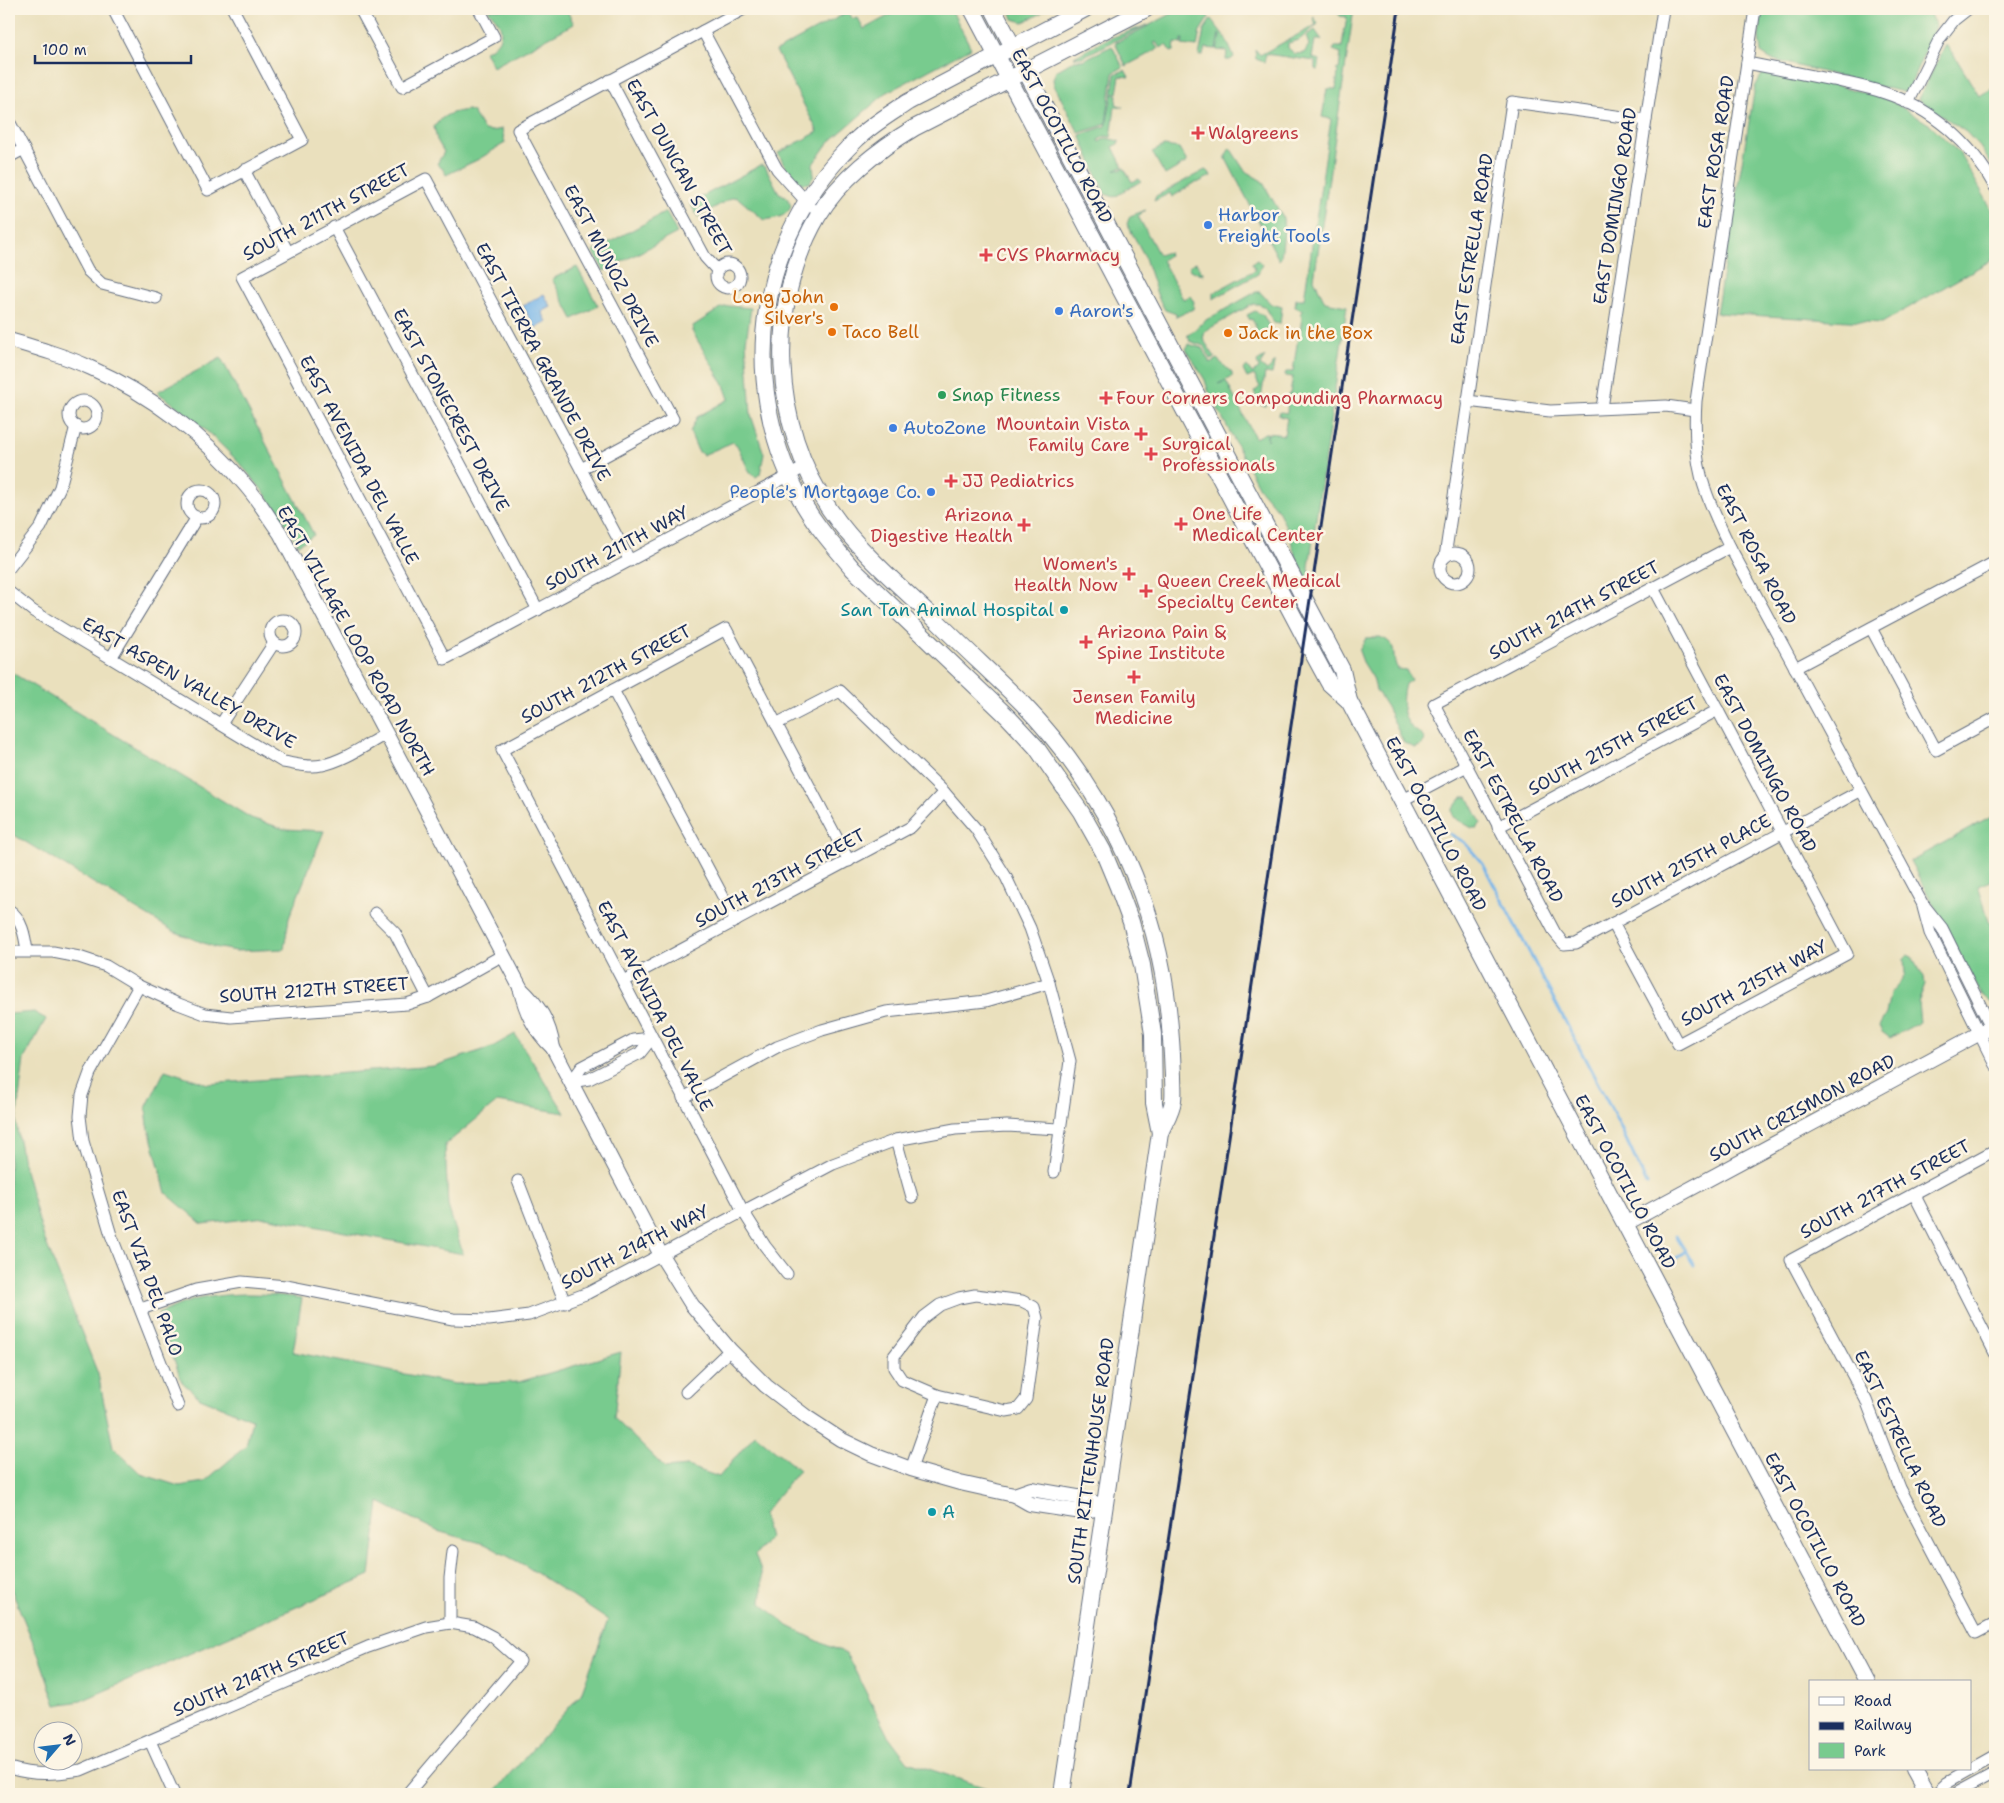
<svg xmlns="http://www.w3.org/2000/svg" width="2004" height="1803" font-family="'Shantell Sans',sans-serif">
<rect width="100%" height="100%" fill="#fcf5e5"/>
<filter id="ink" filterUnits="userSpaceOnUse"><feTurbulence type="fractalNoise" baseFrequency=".02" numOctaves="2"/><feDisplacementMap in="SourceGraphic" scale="10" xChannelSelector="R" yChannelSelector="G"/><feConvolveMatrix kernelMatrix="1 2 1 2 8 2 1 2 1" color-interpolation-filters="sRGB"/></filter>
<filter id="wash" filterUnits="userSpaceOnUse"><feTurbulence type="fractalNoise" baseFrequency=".0096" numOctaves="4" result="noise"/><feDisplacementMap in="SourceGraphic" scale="20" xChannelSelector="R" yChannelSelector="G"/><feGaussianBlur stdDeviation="1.12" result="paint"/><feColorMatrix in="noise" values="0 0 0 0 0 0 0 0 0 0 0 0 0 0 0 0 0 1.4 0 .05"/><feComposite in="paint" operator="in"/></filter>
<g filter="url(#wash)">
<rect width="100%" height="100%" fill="#eae0bd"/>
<g fill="#78cb8e" stroke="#4a7d76">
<path d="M488,9H566L574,24L493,67L485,51C497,47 506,34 498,22C495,17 491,14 488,9Z"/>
<path d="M901,9H951L971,48L886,93L828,143L813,164L814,176L809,183C793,187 785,165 778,153L818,132L776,51L848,12L853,19L858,18L864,29Z"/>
<polygon points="1010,9 1046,9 1040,14 1023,22 1013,19"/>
<polygon points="1181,9 1204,9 1209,17 1200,31 1197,47 1182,45 1183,39 1181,39 1181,44 1175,43 1174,51 1171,52 1166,45 1160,48 1156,42 1154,43 1158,49 1126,66 1115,43"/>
<polygon points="1348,9 1354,9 1314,279 1325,302 1347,306 1309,567 1310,580 1307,579 1295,554 1288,531 1278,510 1259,488 1208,390 1205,380 1186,349 1188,344 1202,348 1210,363 1217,359 1232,373 1232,377 1218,384 1226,381 1255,438 1265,433 1267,433 1267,440 1268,433 1284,435 1287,418 1279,416 1279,414 1280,412 1287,413 1288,395 1290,393 1293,377 1286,376 1285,374 1286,372 1293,372 1298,337 1291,334 1292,331 1300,332 1302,317 1300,314 1303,310 1295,307 1296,299 1304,299 1331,119 1322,117 1327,89 1336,89 1338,72 1336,70 1339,69 1341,53 1333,50 1335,47 1342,47 1344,33 1343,30 1345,29 1347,17 1340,16 1338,13 1341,11 1347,12"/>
<polygon points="1763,9 1927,9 1936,26 1907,93 1770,59 1761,53 1759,36"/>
<polygon points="1314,17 1318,24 1299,40 1288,43 1288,48 1295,54 1304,53 1309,45 1306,36 1315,30 1322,40 1315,40 1312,58 1320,60 1318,70 1315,69 1315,61 1266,54 1264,62 1256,59 1255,49 1260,55 1316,25 1313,18"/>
<polygon points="1211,19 1225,37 1234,57 1230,60 1226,60 1227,51 1217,50 1220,35 1219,34 1216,49 1205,48 1203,55 1199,56 1204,30"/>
<polygon points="1147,25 1082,57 1074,57 1105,40"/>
<polygon points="1946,45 1954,55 1979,96 1995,87 1995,170 1980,147 1966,132 1918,99"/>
<polygon points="1112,46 1123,67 1113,73 1106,123 1101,126 1079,133 1054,85 1053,79 1056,71 1075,60 1083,60"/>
<polygon points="1780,69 1890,100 1932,126 1960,154 1995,215 1995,258 1882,323 1716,313 1755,87 1762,74"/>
<polygon points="1125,70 1129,77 1120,76 1117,93 1112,93 1115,74"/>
<polygon points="1112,94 1117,95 1116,104 1123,107 1115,107 1111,137 1105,136 1098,140 1099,142 1106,138 1119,141 1119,143 1113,147 1123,167 1115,169 1120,170 1124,168 1132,182 1139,179 1141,181 1128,189 1126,188 1125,191 1114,197 1105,194 1080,135 1106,126"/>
<path d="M468,110L473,112L484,130L492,131L502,129L505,143L479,159L446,175L444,170L437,164L444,152L437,140L434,127C443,114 453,112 468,110Z"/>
<polygon points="1164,146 1179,148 1187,162 1165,175 1152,152"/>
<polygon points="1230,148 1245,171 1262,181 1283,218 1284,232 1281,258 1279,260 1226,159 1226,155"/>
<path d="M761,165L766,168L779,193C787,196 789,199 791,207C785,218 776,218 764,220L738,198L733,197L698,217L690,203Z"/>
<polygon points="1205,170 1209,172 1211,176 1197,183 1196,182 1172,197 1170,193 1154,201 1156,196"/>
<polygon points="1146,210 1138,216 1159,255 1168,252 1169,255 1162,260 1183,299 1191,296 1194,302 1193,309 1176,317 1176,314 1165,310 1158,297 1144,255 1127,224 1130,216"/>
<polygon points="666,212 677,233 604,271 593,251"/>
<polygon points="1257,260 1262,264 1258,274 1213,299 1213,293 1255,270 1252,263"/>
<polygon points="1196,262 1203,275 1190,270 1189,266"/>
<polygon points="577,267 598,306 573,319 552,279"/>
<polygon points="1256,292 1260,292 1271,304 1282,307 1280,324 1274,323 1264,306 1259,304 1253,304 1205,331 1203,339 1215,357 1211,359 1204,346 1189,341 1190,338 1187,336 1206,320"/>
<polygon points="729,306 751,308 746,342 751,415 764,454 760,474 756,477 750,473 737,445 733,442 703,455 698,451 690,432 697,417 729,399 724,385 692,331 693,326 721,308"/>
<polygon points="1255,311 1263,315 1274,335 1274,339 1267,329 1253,337 1251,333 1257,329 1252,319 1250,320 1247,315"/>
<polygon points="1265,357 1260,365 1267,371 1272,366 1271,365 1274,362 1274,364 1272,374 1265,373 1261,399 1268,401 1268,404 1265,406 1261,405 1254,392 1260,387 1254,375 1247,378 1243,370 1247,366 1252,373 1259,369 1257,362"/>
<path d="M221,358L314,535L298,545C265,483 214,432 157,392Z"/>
<path d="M1380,637C1401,645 1389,655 1398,669L1406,670L1411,680L1405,684C1401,699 1401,715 1412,728C1417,732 1421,733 1424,739L1422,745L1415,748L1404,743L1387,707L1376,690L1373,678L1363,662L1359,651L1366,638Z"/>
<polygon points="9,671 251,818 284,829 324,831 289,918 284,949 236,951 214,947 173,931 9,832"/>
<polygon points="1462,797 1468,797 1481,823 1477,828 1472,828 1453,817 1452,810"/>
<polygon points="1995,815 1995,879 1978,886 1995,939 1995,1003 1993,1004 1981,994 1910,861"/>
<polygon points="1907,955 1912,957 1924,977 1925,984 1918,1003 1920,1022 1890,1038 1882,1032 1879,1026 1886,1014 1890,993 1902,980 1905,974 1904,959"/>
<path d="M34,1012L46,1019L24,1059L16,1123L23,1163L43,1235L98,1374L113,1447L141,1474L179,1486L204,1482L246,1446L252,1419L200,1398L182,1382L158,1314C171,1309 184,1302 198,1299C232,1292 267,1293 302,1298L293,1352L455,1384L519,1382L621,1352L614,1418L665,1468L687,1466L719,1477L755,1434L799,1470L763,1514L769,1538L755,1555C763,1571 763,1585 761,1603L788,1626L826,1645L846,1653L887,1734L908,1762L1004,1794H493L581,1694L608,1620L526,1566L485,1544L437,1531L379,1502L370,1575L81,1701L56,1705L40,1659L9,1584V1014Z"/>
<polygon points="515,1034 565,1113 497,1102 445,1145 448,1206 463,1254 265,1217 202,1224 166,1193 148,1125 146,1108 165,1070 208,1084 434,1066 492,1047"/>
</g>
<polygon fill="#77b6ea" stroke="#4972a4" points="544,294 551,307 542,312 547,322 535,328 523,306"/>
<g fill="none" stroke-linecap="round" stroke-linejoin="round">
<g stroke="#77b6ea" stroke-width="3">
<polyline points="1450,834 1464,842 1483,864 1617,1120 1647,1184"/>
<polyline points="1676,1236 1694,1265"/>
<polyline points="1670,1262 1686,1252"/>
</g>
</g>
</g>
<g filter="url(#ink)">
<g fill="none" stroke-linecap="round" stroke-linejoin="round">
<g stroke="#636d7f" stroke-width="13">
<g id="minor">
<polyline points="113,9 208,190 302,140 233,9"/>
<polyline points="360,9 402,87 494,37 479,9"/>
<path d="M1755,9L1696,401C1692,464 1703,492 1730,547L1922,903L1942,928L1995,1035"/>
<polyline points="703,31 777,169 811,207"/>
<path d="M1747,63C1776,69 1804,74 1833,80C1850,84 1868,87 1885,93C1931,108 1972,143 1995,187"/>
<polyline points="610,80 705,257 717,270"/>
<polyline points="1908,103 1940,38 1954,20 1968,9"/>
<polyline points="9,121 88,271 102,284 156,298"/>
<polyline points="9,157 24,149"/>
<polyline points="244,170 288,252"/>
<polyline points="334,227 538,610"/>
<circle cx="728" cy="276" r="12"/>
<polyline points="1467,401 1550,411 1666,406 1695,410"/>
<circle cx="83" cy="415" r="14"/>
<polyline points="1602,408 1663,9"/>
<polyline points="581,469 673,419 518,130 744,9"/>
<circle cx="201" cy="504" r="14"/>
<polyline points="1730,547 1434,704 1555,933 1564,944 1576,943 1860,791"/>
<circle cx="1455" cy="568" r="15"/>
<polyline points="1445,557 1512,102 1646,120"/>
<polyline points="630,561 426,179 242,277 445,659 805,467"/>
<polyline points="9,568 41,527 60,487 76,426"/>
<path d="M9,592L33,611L283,762C296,764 309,768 322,765C344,761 367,744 386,734"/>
<circle cx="283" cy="633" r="13"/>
<polyline points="1871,628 1936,750 1995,718"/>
<polyline points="111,658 197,517"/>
<polyline points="1795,668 1995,562"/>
<polyline points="613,690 736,921"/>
<polyline points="221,724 274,643"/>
<polyline points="776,724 840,691 944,792 976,829 1006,877 1030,928 1049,983 1070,1061 1054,1172"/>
<polyline points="1401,801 1467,766"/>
<polyline points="1498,827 1718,710"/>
<polyline points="1923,907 1930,933 1995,1065"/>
<path d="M9,910C22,918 25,937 27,951"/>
<polyline points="375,913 395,933 428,997"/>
<polyline points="1613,923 1678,1044 1847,954 1653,588"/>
<polyline points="9,952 53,952 79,957 106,966 139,986 176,1003 205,1014 231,1017 407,1004 428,997 503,955"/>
<polyline points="623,981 911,827 944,792"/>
<polyline points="139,986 90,1073 82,1095 80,1116 83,1141 111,1235 178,1406"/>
<polyline points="571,1082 582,1067 633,1040 652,1038"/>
<polyline points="571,1082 589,1079 640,1053 652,1038"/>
<polyline points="683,1098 777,1047 822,1030 886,1012 986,1001 1049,983"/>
<polyline points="896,1140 912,1197"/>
<polyline points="1995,1150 1791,1260 1866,1400 1900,1488 1976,1633 1995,1623"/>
<polyline points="518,1181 565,1303"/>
<polyline points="1914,1194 1995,1353"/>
<polyline points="787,1274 765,1246 743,1211 502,750 726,629 849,861"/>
<polygon points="975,1295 1022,1301 1034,1307 1037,1318 1026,1399 1018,1409 1006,1411 937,1395 902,1380 894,1368 894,1356 924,1317 940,1305 959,1298"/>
<polyline points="141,1309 196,1290 242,1282 286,1286 453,1319 489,1320 529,1315 588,1293 833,1164 896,1140 955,1129 1007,1126 1059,1129"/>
<polyline points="686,1392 730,1350"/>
<polyline points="911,1469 937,1395"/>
<polyline points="450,1623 450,1578 453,1551"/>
<polyline points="150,1741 174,1794"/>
<path d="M9,1768C35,1776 54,1774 81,1770L368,1647L426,1627L450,1623L474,1627L493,1637L520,1661L407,1794"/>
<polyline points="1935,1794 1947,1783 1995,1756"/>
<polyline points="1956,1794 1995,1773"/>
</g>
</g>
<g stroke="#636d7f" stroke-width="16">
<g id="tertiary">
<path d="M9,340C37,348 65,356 91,368C150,394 206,437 247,487C259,501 269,518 280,533L520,987C526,1012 534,1030 553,1048"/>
<path d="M520,988C539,1006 549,1022 553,1048L661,1255L692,1305L730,1350L766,1386L808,1418L840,1439L871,1454L911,1469L960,1483L1014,1495L1030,1504L1082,1512L1104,1507"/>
<polyline points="1625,1224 1995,1025"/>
<polyline points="1014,1495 1031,1489 1083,1498 1104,1507"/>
</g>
</g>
<g stroke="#636d7f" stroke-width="18">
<g id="secondary">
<polyline points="972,9 1316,659 1329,683 1349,701"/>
<polyline points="993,9 1342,670 1349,701 1867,1682"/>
<path d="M1085,9L908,102C890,114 871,125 856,140C758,234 736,377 799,496C813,523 834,546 853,569L1008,717L1036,747L1081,812L1103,851L1118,887L1131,922L1142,965L1153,1034L1154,1103L1160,1133"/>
<polyline points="1914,1769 1928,1794"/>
<path d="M1062,1794L1160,1133C1164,1123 1172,1111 1173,1100C1174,1092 1173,1084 1173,1076C1172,1048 1170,1021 1166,993C1151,885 1098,782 1023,704C995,676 965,649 937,621C900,586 859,552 830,510C771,425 766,305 818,216C839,180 879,149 914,128L1146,9"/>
</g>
</g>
<use href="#minor" stroke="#fff" stroke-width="11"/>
<use href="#tertiary" stroke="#fff" stroke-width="14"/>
<use href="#secondary" stroke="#fff" stroke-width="16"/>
<polyline stroke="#1b2f5e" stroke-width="3" points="1130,1794 1399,9"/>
</g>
</g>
<g fill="#e0444e" stroke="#fcf5e5" stroke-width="2">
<path d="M1195.5 125.5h5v5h5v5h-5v5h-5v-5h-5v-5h5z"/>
<path d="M983.5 247.5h5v5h5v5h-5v5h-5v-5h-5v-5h5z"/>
<path d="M1103.5 390.5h5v5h5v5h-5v5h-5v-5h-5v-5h5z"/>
<path d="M1138.5 426.5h5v5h5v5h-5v5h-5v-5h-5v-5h5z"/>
<path d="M1148.5 446.5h5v5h5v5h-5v5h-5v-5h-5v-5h5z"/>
<path d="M948.5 473.5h5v5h5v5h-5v5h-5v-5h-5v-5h5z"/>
<path d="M1178.5 516.5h5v5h5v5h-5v5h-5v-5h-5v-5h5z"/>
<path d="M1021.5 517.5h5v5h5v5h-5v5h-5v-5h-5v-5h5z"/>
<path d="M1126.5 566.5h5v5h5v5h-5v5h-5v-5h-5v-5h5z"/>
<path d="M1143.5 583.5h5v5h5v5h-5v5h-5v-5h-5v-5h5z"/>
<path d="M1083.5 634.5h5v5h5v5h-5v5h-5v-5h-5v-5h5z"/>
<path d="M1131.5 669.5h5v5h5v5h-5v5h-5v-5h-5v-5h5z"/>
</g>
<g fill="#3f7fe0" stroke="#fcf5e5" stroke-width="2">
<circle cx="1208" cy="225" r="5"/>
<circle cx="1059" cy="311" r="5"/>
<circle cx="893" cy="428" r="5"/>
<circle cx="931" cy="492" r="5"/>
</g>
<g fill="#e8710a" stroke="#fcf5e5" stroke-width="2">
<circle cx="834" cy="307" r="5"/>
<circle cx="832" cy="332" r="5"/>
<circle cx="1228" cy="333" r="5"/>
</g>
<circle fill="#2e9e5b" stroke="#fcf5e5" stroke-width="2" cx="942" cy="395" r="5"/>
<g fill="#0f9aa8" stroke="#fcf5e5" stroke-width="2">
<circle cx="1064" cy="610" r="5"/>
<circle cx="932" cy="1512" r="5"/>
</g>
<g text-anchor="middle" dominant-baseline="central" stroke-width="5" stroke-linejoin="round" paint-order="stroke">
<g font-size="18" fill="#be3a42" stroke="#fcf5e5" text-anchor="start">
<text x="1208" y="133">Walgreens</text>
<text x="996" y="255">CVS Pharmacy</text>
<text x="1116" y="398">Four Corners Compounding Pharmacy</text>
<text x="1130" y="424" text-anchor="end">Mountain Vista<tspan x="1130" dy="21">Family Care</tspan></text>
<text x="1162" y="444">Surgical<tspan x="1162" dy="21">Professionals</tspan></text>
<text x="962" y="481">JJ Pediatrics</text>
<text x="1192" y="514">One Life<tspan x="1192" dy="21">Medical Center</tspan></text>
<text x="1013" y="515" text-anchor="end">Arizona<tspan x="1013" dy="21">Digestive Health</tspan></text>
<text x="1118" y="564" text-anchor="end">Women's<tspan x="1118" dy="21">Health Now</tspan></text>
<text x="1157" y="581">Queen Creek Medical<tspan x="1157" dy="21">Specialty Center</tspan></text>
<text x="1097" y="632">Arizona Pain &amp;<tspan x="1097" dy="21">Spine Institute</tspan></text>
<text x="1134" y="697" text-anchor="middle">Jensen Family<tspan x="1134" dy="21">Medicine</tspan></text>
</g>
<g font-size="18" fill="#1b2f5e" stroke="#fcf5e5">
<text transform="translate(1062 136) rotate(62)">EAST OCOTILLO ROAD</text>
<text transform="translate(1716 152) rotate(-81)">EAST ROSA ROAD</text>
<text transform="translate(679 167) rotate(61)">EAST DUNCAN STREET</text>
<text transform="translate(1615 206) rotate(-81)">EAST DOMINGO ROAD</text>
<text transform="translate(326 212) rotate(-28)">SOUTH 211TH STREET</text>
<text transform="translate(1472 249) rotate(-81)">EAST ESTRELLA ROAD</text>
<text transform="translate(611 266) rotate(62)">EAST MUNOZ DRIVE</text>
<text transform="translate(543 362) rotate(62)">EAST TIERRA GRANDE DRIVE</text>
<text transform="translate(451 410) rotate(62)">EAST STONECREST DRIVE</text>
<text transform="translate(359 460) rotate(62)">EAST AVENIDA DEL VALLE</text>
<text transform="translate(617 548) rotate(-28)">SOUTH 211TH WAY</text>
<text transform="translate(1756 554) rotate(63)">EAST ROSA ROAD</text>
<text transform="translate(1574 610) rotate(-28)">SOUTH 214TH STREET</text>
<text transform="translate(356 641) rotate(61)">EAST VILLAGE LOOP ROAD NORTH</text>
<text transform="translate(606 674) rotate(-28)">SOUTH 212TH STREET</text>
<text transform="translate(189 683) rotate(30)">EAST ASPEN VALLEY DRIVE</text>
<text transform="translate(1613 746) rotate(-28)">SOUTH 215TH STREET</text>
<text transform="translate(1765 763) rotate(62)">EAST DOMINGO ROAD</text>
<text transform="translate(1513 816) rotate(62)">EAST ESTRELLA ROAD</text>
<text transform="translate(1436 824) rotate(62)">EAST OCOTILLO ROAD</text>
<text transform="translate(1691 861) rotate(-28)">SOUTH 215TH PLACE</text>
<text transform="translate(780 878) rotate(-28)">SOUTH 213TH STREET</text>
<text transform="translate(1754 983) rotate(-28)">SOUTH 215TH WAY</text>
<text transform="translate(314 990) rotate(-4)">SOUTH 212TH STREET</text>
<text transform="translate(655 1006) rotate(63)">EAST AVENIDA DEL VALLE</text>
<text transform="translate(1802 1108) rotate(-28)">SOUTH CRISMON ROAD</text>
<text transform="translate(1625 1182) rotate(62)">EAST OCOTILLO ROAD</text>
<text transform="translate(1885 1189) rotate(-28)">SOUTH 217TH STREET</text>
<text transform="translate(635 1247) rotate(-27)">SOUTH 214TH WAY</text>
<text transform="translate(147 1273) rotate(70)">EAST VIA DEL PALO</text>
<text transform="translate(1900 1439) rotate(65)">EAST ESTRELLA ROAD</text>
<text transform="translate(1091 1461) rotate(-82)">SOUTH RITTENHOUSE ROAD</text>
<text transform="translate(1815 1540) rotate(62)">EAST OCOTILLO ROAD</text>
<text transform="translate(261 1674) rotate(-23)">SOUTH 214TH STREET</text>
</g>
<g font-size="18" fill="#366cbe" stroke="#fcf5e5" text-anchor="start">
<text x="1218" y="215">Harbor<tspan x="1218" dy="21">Freight Tools</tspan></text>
<text x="1069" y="311">Aaron's</text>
<text x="903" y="428">AutoZone</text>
<text x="921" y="492" text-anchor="end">People's Mortgage Co.</text>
</g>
<g font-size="18" fill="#c56008" stroke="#fcf5e5" text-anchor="start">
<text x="824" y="297" text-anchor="end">Long John<tspan x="824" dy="21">Silver's</tspan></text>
<text x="842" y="332">Taco Bell</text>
<text x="1238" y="333">Jack in the Box</text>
</g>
<g font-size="18" fill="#27864d" stroke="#fcf5e5" text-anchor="start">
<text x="952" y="395">Snap Fitness</text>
</g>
<g font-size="18" fill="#0d838f" stroke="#fcf5e5" text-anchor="end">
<text x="1054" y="610">San Tan Animal Hospital</text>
<text x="942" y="1512" text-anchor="start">A</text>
</g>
</g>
<rect width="2004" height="1803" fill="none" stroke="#fcf5e5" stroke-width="30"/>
<rect x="1809" y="1680" width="162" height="90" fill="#fcf5e5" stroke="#a2a6af"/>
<rect x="1819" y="1697" width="25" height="8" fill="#ffffff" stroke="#a2a6af"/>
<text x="1854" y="1706" font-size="15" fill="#1b2f5e">Road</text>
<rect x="1819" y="1722" width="25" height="8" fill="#1b2f5e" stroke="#a2a6af"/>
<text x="1854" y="1730" font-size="15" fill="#1b2f5e">Railway</text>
<rect x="1819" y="1743" width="25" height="15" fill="#78cb8e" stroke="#a2a6af"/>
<text x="1854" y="1756" font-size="15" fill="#1b2f5e">Park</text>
<g transform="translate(58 1746) rotate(62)"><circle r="24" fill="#fcf5e5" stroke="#a2a6af"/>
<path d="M0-4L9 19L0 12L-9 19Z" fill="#1f6fb2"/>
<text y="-8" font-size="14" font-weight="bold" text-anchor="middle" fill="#1b2f5e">N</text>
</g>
<path d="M35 55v8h156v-8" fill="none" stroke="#1b2f5e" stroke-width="2.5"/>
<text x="42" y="55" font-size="15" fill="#1b2f5e" stroke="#fcf5e5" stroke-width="4" paint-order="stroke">100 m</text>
</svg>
